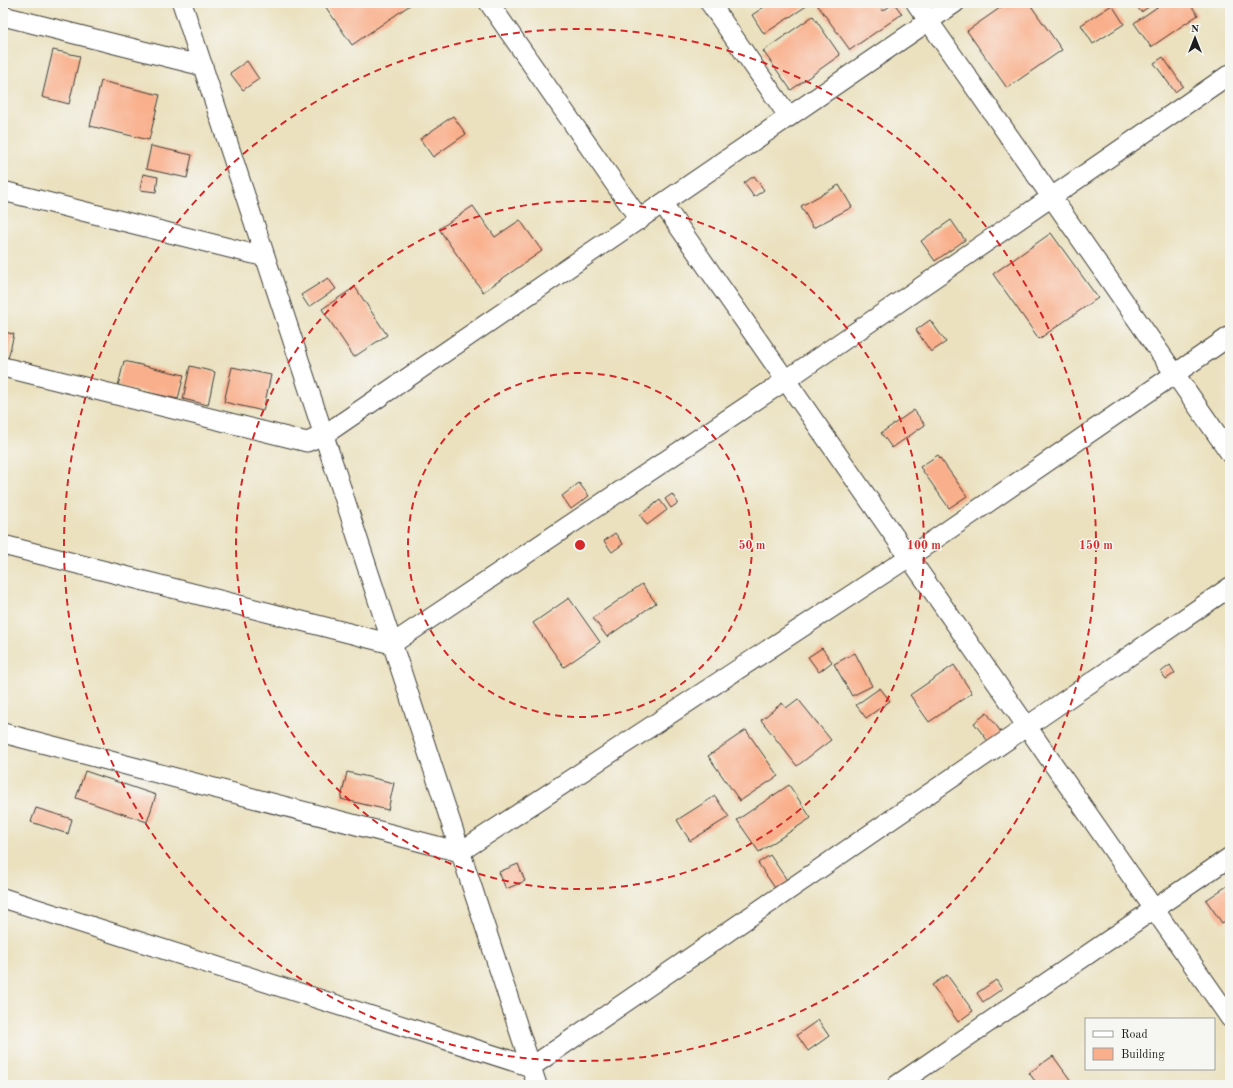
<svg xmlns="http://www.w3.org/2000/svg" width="1233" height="1088" font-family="'Old Standard TT',serif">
<rect width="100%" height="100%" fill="#f6f6f2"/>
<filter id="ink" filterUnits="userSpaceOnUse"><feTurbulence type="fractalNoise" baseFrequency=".025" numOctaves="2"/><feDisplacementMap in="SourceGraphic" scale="8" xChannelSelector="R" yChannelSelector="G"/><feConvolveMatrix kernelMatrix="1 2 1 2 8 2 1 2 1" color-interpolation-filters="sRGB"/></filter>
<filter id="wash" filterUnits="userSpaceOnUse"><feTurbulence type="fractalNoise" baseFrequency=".012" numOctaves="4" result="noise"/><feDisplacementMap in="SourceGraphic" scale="16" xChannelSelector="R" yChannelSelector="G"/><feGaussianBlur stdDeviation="0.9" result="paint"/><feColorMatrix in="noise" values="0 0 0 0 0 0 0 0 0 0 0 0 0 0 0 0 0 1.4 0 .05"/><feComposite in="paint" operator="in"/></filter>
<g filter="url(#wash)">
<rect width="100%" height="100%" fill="#ebe1bf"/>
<g id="blocks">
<g fill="#f9af8b">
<polygon points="323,3 413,3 352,45"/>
<polygon points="770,3 807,3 808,5 764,34 752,15"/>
<polygon points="816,3 878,3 883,11 894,3 902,14 850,50"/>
<polygon points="1007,3 1029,3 1062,50 1007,88 967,31"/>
<polygon points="1134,3 1155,3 1141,12"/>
<polygon points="1163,3 1189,3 1198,15 1151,47 1134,23"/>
<polygon points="1112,5 1124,24 1093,44 1081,25"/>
<polygon points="813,16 840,55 791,90 763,51"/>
<polygon points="53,50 80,56 69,104 42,97"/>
<polygon points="1163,57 1183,86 1175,92 1154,63"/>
<polygon points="247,61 259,79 243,90 230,73"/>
<polygon points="101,81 160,95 149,140 90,126"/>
<polygon points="453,116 466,134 433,157 420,139"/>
<polygon points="151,146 192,155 187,178 146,169"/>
<polygon points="143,174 158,177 156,192 140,190"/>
<polygon points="754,176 764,190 754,197 744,183"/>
<polygon points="839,185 852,207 813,228 801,206"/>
<polygon points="473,206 495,237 520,220 542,251 483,292 439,229"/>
<polygon points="951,220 965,240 935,261 921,241"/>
<polygon points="1051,233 1098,298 1039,339 993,274"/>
<polygon points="328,278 336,289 309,307 301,295"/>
<polygon points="355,287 387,335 354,357 322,309"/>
<polygon points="930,320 946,342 931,352 916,330"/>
<polygon points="3,332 14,334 8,359 3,357"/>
<polygon points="124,361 184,375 178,399 118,386"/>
<polygon points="190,366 215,372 208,405 183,399"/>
<polygon points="232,367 271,375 263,411 224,402"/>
<polygon points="914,410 925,425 892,448 881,433"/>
<polygon points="938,455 967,496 949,508 920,467"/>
<polygon points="579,483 589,496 571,509 562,496"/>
<polygon points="672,494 678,503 671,508 665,499"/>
<polygon points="660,500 667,510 647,525 640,515"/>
<polygon points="615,533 623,544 612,552 604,541"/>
<polygon points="642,584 656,603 607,637 593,618"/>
<polygon points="569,598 600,642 564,667 533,623"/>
<polygon points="822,648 832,662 819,672 808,657"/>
<polygon points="855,653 872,686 852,696 834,664"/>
<polygon points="954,665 972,693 929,722 910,695"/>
<polygon points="1170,665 1175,673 1166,679 1161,672"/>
<polygon points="880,688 890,701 866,718 856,705"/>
<polygon points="798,699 831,740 797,766 761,720 782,703 786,708"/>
<polygon points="987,713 1004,736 991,745 974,723"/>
<polygon points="746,730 778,776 740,801 708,756"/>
<polygon points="85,771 156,795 147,822 76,798"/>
<polygon points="347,772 394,783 388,810 341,799"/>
<polygon points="789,785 811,818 759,852 737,820"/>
<polygon points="715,796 729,817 690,841 677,820"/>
<polygon points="36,808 72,819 68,834 31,822"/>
<polygon points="770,855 789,883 777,891 758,863"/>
<polygon points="518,864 525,881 506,889 499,872"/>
<polygon points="1230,884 1230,918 1222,923 1206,900"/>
<polygon points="947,975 973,1011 958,1022 932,985"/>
<polygon points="996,980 1002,989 983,1002 977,993"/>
<polygon points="818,1020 829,1036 808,1051 797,1035"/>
<polygon points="1053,1056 1074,1085 1038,1085 1029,1073"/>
</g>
</g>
</g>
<g filter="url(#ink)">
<use href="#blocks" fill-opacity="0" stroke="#3b3a34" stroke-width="1"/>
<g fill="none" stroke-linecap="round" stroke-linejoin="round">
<g stroke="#3b3a34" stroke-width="21">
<g id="street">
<polyline points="182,3 537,1085"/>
<polyline points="489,3 640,220"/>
<polyline points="710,3 789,117"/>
<polyline points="916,3 1230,453"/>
<polyline points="3,16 203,66"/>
<polyline points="3,191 265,257"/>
<polyline points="663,204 1230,1018"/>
<polyline points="3,367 307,442 324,435 955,3"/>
<polyline points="3,545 392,644 786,380 1230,74"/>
<polyline points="3,733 460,852 909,557 1230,336"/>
<polyline points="3,898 531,1067 1230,587"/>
<polyline points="897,1085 1230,857"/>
</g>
</g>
<use href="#street" stroke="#fff" stroke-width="19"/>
</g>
</g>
<g fill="none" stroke="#d62828" stroke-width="2" stroke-dasharray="7 5">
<circle cx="580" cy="545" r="172"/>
<circle cx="580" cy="545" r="344"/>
<circle cx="580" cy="545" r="516"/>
</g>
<circle cx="580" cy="545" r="6" fill="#d62828" stroke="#f6f6f2" stroke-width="2"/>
<g font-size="12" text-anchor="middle" font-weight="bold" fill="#d62828" stroke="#f6f6f2" stroke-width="3" stroke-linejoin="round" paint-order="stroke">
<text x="752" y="549">50 m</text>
<text x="924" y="549">100 m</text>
<text x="1096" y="549">150 m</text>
</g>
<rect width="1233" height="1088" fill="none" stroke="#f6f6f2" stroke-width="16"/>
<rect x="1085" y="1018" width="130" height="52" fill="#f6f6f2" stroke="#9f9f9c"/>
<rect x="1093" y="1031" width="20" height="6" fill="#ffffff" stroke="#9f9f9c"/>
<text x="1121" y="1038" font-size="12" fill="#1c1c1c">Road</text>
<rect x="1093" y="1048" width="20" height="12" fill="#f9af8b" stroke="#9f9f9c"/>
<text x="1121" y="1058" font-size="12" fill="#1c1c1c">Building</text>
<g transform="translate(1195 38)" stroke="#f6f6f2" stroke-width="3" paint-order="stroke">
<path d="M0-3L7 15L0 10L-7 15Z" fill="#1c1c1c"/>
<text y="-6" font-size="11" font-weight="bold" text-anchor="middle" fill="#1c1c1c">N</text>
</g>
</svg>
